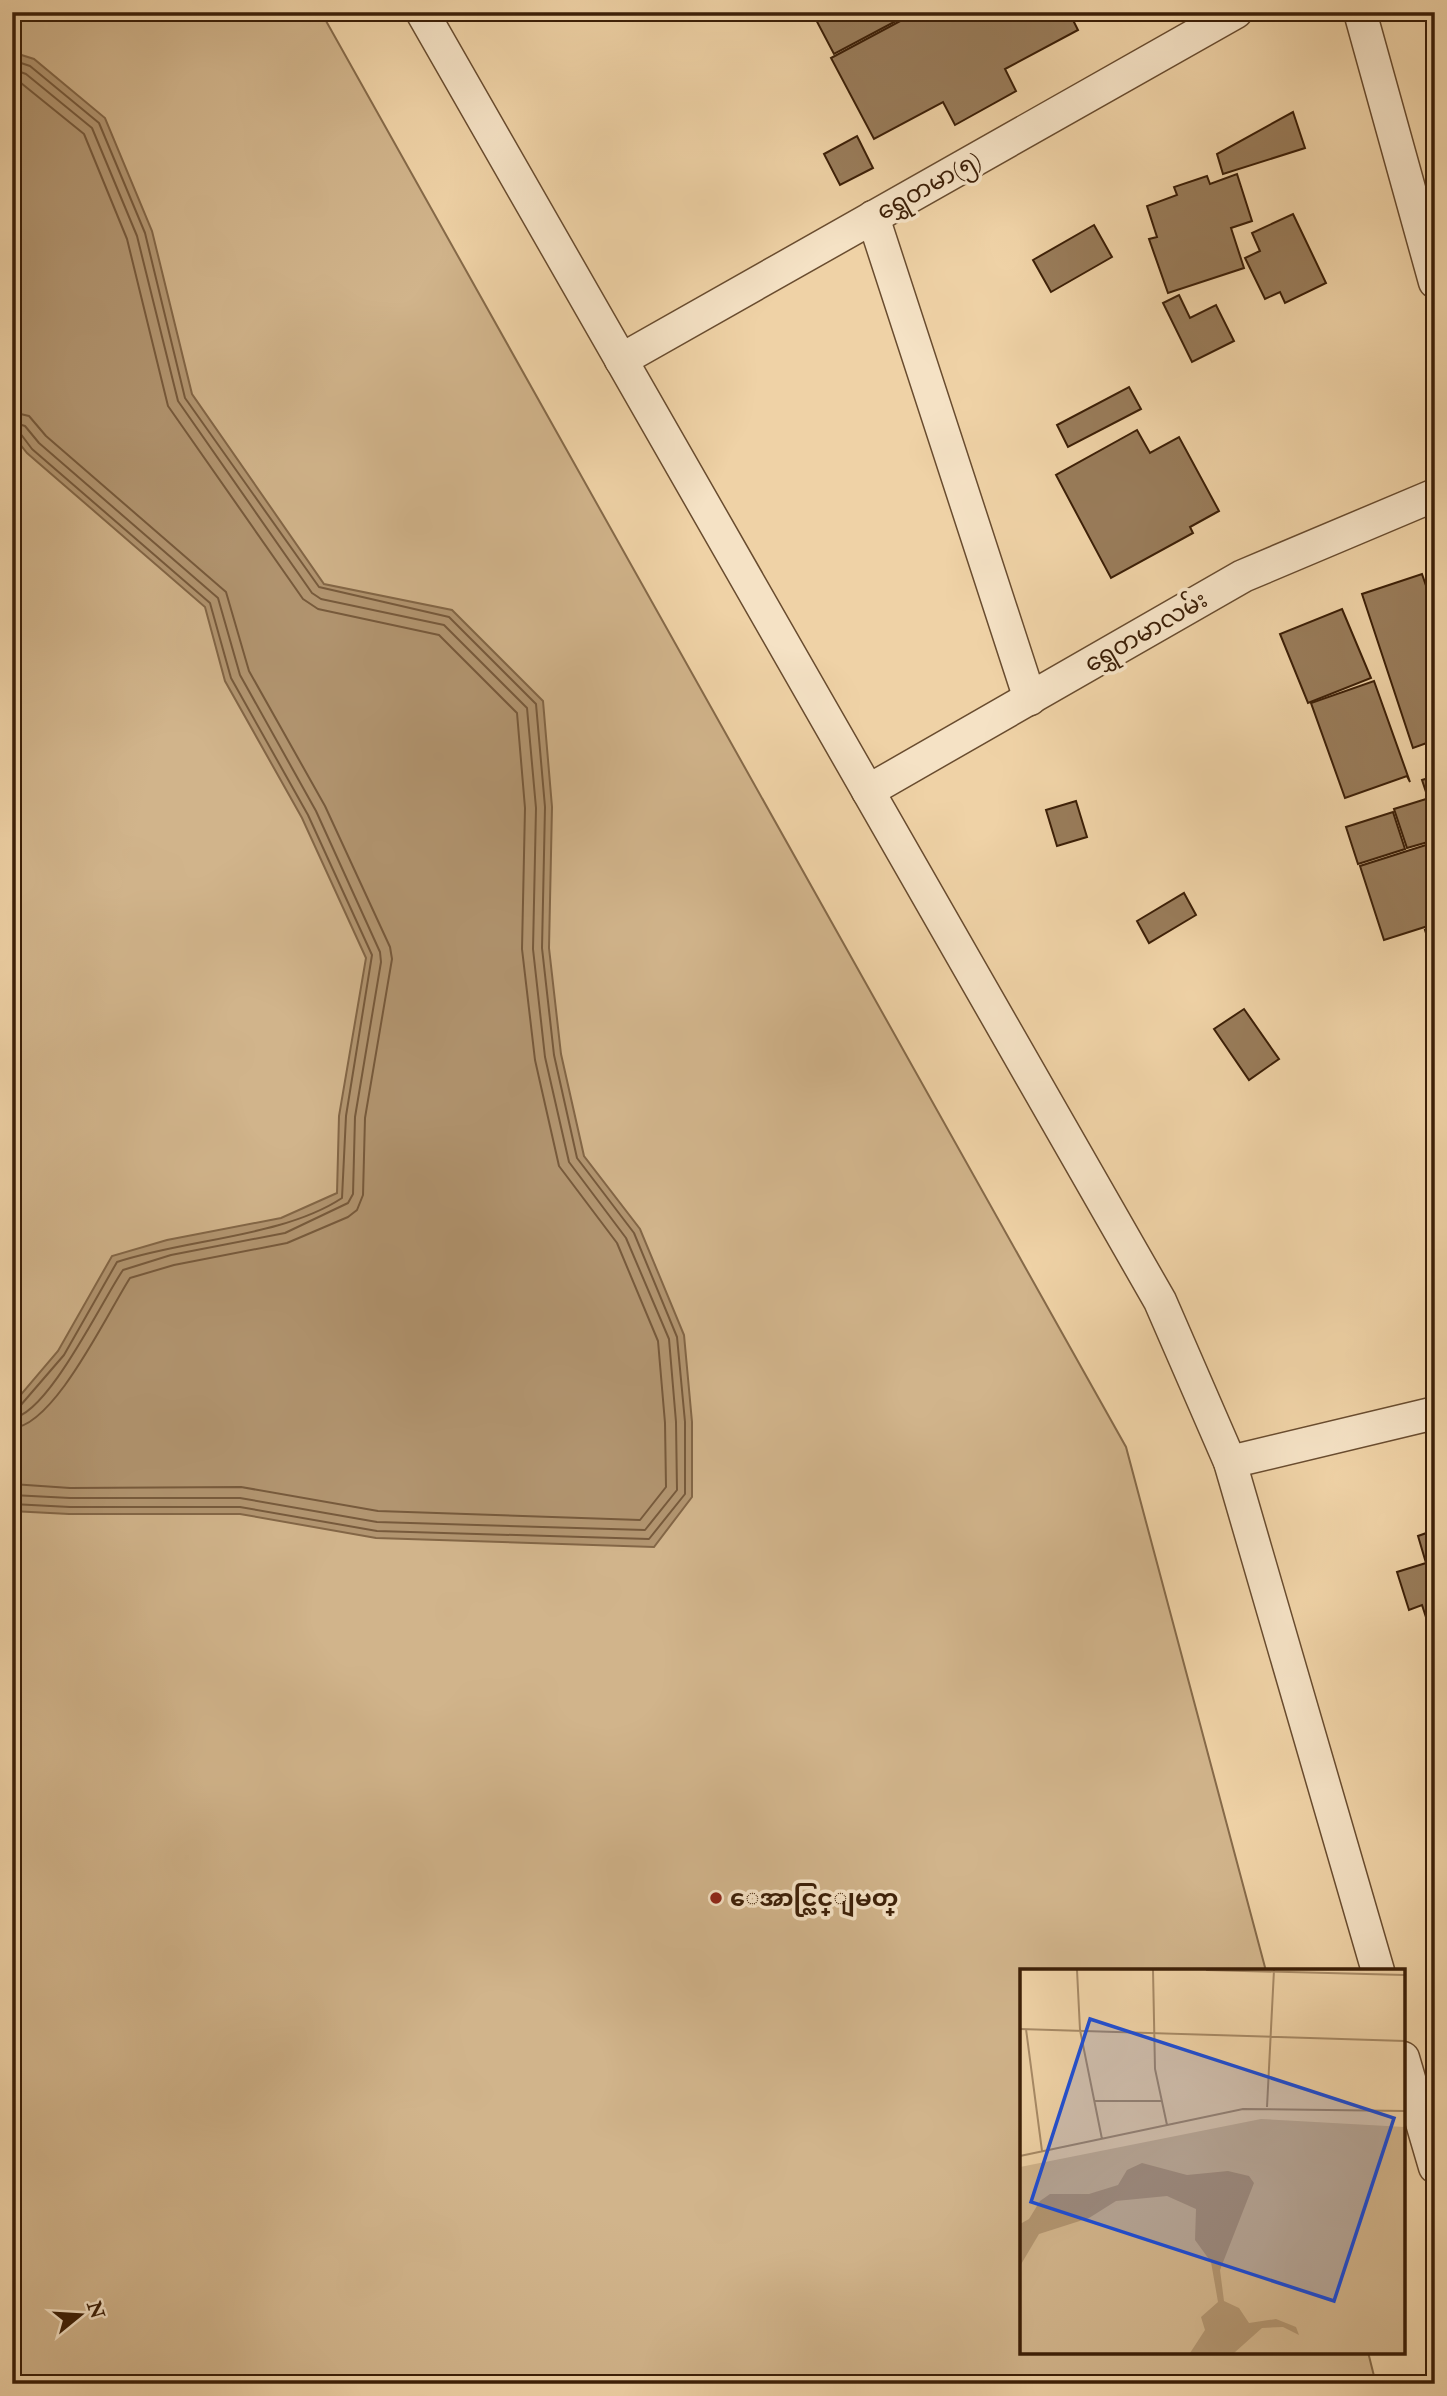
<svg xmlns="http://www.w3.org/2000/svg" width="1447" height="2396" font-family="'IM FELL Double Pica','Noto Sans Myanmar',serif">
<rect width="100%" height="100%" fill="#efd2a6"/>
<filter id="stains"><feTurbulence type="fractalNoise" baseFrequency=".00286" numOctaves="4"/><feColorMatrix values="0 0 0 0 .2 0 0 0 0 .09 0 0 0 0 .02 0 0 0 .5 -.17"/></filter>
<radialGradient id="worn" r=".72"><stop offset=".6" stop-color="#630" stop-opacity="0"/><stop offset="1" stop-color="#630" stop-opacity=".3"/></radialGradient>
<polygon fill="#d1b48b" stroke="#866a49" stroke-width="2" points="12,12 321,12 1126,1447 1266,1971 1022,1971 1022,2352 1368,2352 1376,2384 12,2384"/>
<polygon fill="#b29570" stroke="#836646" stroke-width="2" points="12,52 34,59 105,118 152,231 192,394 324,584 452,610 543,701 552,807 549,948 561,1054 584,1156 640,1229 684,1335 692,1422 692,1497 654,1547 376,1538 240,1514 69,1514 12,1511 12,1405 58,1351 112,1256 167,1240 281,1218 337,1193 339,1116 366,958 302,818 225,681 205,607 27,453 12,434"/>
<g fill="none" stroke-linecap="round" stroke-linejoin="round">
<g stroke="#775a3c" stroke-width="2">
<polyline points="12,60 30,66 99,123 145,233 185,398 319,587 449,617 536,704 545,807 542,948 554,1055 577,1158 634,1233 677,1337 685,1422 685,1494 649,1539 377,1531 240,1507 70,1507 12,1504"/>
<polyline points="12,69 26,74 92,128 137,236 178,401 312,593 321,599 444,625 527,708 536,808 533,949 545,1057 569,1162 626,1238 669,1339 676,1422 677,1490 645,1530 377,1522 240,1498 70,1498 12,1495"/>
<polyline points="12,80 21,83 84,134 127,239 168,406 303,599 318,609 439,635 517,713 525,808 522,949 535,1060 559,1166 617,1243 658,1341 665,1423 666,1487 640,1520 378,1511 241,1487 70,1488 12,1484"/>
<path d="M12,412L29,416L46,436L226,592L249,671L325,806L390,947L392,959L365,1118L363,1195L357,1210L348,1217L287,1243L174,1265L130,1278C108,1312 54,1427 12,1428"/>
<path d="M12,422L25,426L39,443L218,598L240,675L316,811L380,952L381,962L355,1117L353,1194L348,1203L285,1233L171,1255L123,1270C103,1299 47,1416 12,1418"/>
<path d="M12,431L20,433L32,449L210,603L231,678L308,815L372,955L346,1116L342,1198C283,1237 186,1239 117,1262L64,1355L20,1406L12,1409"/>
</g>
</g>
<g fill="#997c5a" stroke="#3c1f07" stroke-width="2">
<polygon points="821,12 913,12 834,54 814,16"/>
<polygon points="917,12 1069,12 1078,30 1005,69 1016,91 955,125 943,102 874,139 831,58"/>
<polygon points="1293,112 1305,148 1223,174 1217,154"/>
<polygon points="857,136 873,168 840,185 824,154"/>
<polygon points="1237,174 1252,221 1231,228 1244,268 1168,293 1149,239 1157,237 1147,206 1177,195 1174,187 1207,176 1210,184"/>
<polygon points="1293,214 1326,283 1285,303 1280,292 1265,299 1245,258 1260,251 1252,233"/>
<polygon points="1094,225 1112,257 1051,292 1033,260"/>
<polygon points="1179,295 1190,318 1216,305 1234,341 1192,362 1163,303"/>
<polygon points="1129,387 1141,409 1068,447 1057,425"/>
<polygon points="1137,430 1150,453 1179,437 1219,511 1190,527 1193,533 1111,578 1056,475"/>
<polygon points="1422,574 1435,612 1435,740 1413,748 1362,594"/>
<polygon points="1342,609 1371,678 1308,703 1280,634"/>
<polygon points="1374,681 1410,782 1407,776 1345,798 1311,703"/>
<polygon points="1435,776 1435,803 1430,804 1422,780"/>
<polygon points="1426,799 1435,825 1435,840 1407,848 1394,809"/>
<polygon points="1076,801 1087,837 1057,846 1046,810"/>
<polygon points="1393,812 1405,849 1358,864 1346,827"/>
<polygon points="1429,844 1435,861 1435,916 1429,918 1431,925 1384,940 1360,866"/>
<polygon points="1184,893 1196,915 1149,943 1137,921"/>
<polygon points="1435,927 1435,958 1434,959 1425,930"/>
<polygon points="1244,1009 1279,1059 1249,1080 1214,1029"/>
<polygon points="1435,1530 1435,1645 1422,1605 1409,1610 1397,1572 1426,1563 1418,1536"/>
</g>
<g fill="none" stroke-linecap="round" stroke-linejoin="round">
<g stroke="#694c2f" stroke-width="35">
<g id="street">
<polyline points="422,12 1160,1301 1230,1462 1378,1971"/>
<polyline points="1360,12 1435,282"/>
<polyline points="873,217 1030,699"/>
<polyline points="621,360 1236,12"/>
<polyline points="868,791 1243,576 1435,495"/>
<polyline points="1230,1462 1435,1413"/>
<polyline points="1403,2058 1435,2167"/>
</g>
</g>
<use href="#street" stroke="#f5e2c5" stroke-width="32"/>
</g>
<circle fill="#8f2418" stroke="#f5e2c5" stroke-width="2.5" cx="716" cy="1898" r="7"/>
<g text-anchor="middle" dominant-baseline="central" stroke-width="7" stroke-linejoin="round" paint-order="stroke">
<g font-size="24" fill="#3c1f07" stroke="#f5e2c5">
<text transform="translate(929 186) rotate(-29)">ရွှေတမာ(၅)</text>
<text transform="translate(1146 632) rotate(-30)">ရွှေတမာလမ်း</text>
</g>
<g font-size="24" font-weight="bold" fill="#3c1f07" stroke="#f5e2c5" text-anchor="start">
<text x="730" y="1898">ေအာင္လြင္ျမတ္</text>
</g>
</g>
<g transform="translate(1020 1969)">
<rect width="385" height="385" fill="#efd2a6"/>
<path d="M241,150L385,158V384H0V198Z" fill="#d1b48b"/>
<path d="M122,194L167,206L208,202L229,207L234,214L200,301L204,332L219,339L229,354L256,350L276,358L279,366L263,358L242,359L214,384H170L185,361L181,348L198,333L191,293L175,271L176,240L147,227L96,232L69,249L19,265L0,297V255L9,250L20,232L30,225H69L98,216L107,201Z" fill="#b29570"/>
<path fill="none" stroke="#a78a66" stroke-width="2" d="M57,1L60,61L82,170M133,1L135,100L147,156M186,1L385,6M0,60L385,72M6,60L22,182M74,132H142M247,138L254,1M0,187L223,140L385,142"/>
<path fill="#1d4ed8" fill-opacity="0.15" stroke="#1d4ed8" stroke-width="3.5" d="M70,50L374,149L314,332L11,233Z"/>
<rect width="385" height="385" fill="none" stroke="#3c1f07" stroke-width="3.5"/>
</g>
<rect width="1447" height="2396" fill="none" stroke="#efd2a6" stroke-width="42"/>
<rect x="14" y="14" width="1419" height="2368" fill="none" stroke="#3c1f07" stroke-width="3.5"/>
<rect x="21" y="21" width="1405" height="2354" fill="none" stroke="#3c1f07" stroke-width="2"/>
<g transform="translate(80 2315) rotate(72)" stroke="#f5e2c5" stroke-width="5" paint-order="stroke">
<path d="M0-5L12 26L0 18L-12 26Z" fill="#3c1f07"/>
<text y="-10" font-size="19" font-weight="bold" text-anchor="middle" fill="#3c1f07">N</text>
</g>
<rect width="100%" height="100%" filter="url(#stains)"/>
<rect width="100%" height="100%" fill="url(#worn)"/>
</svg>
